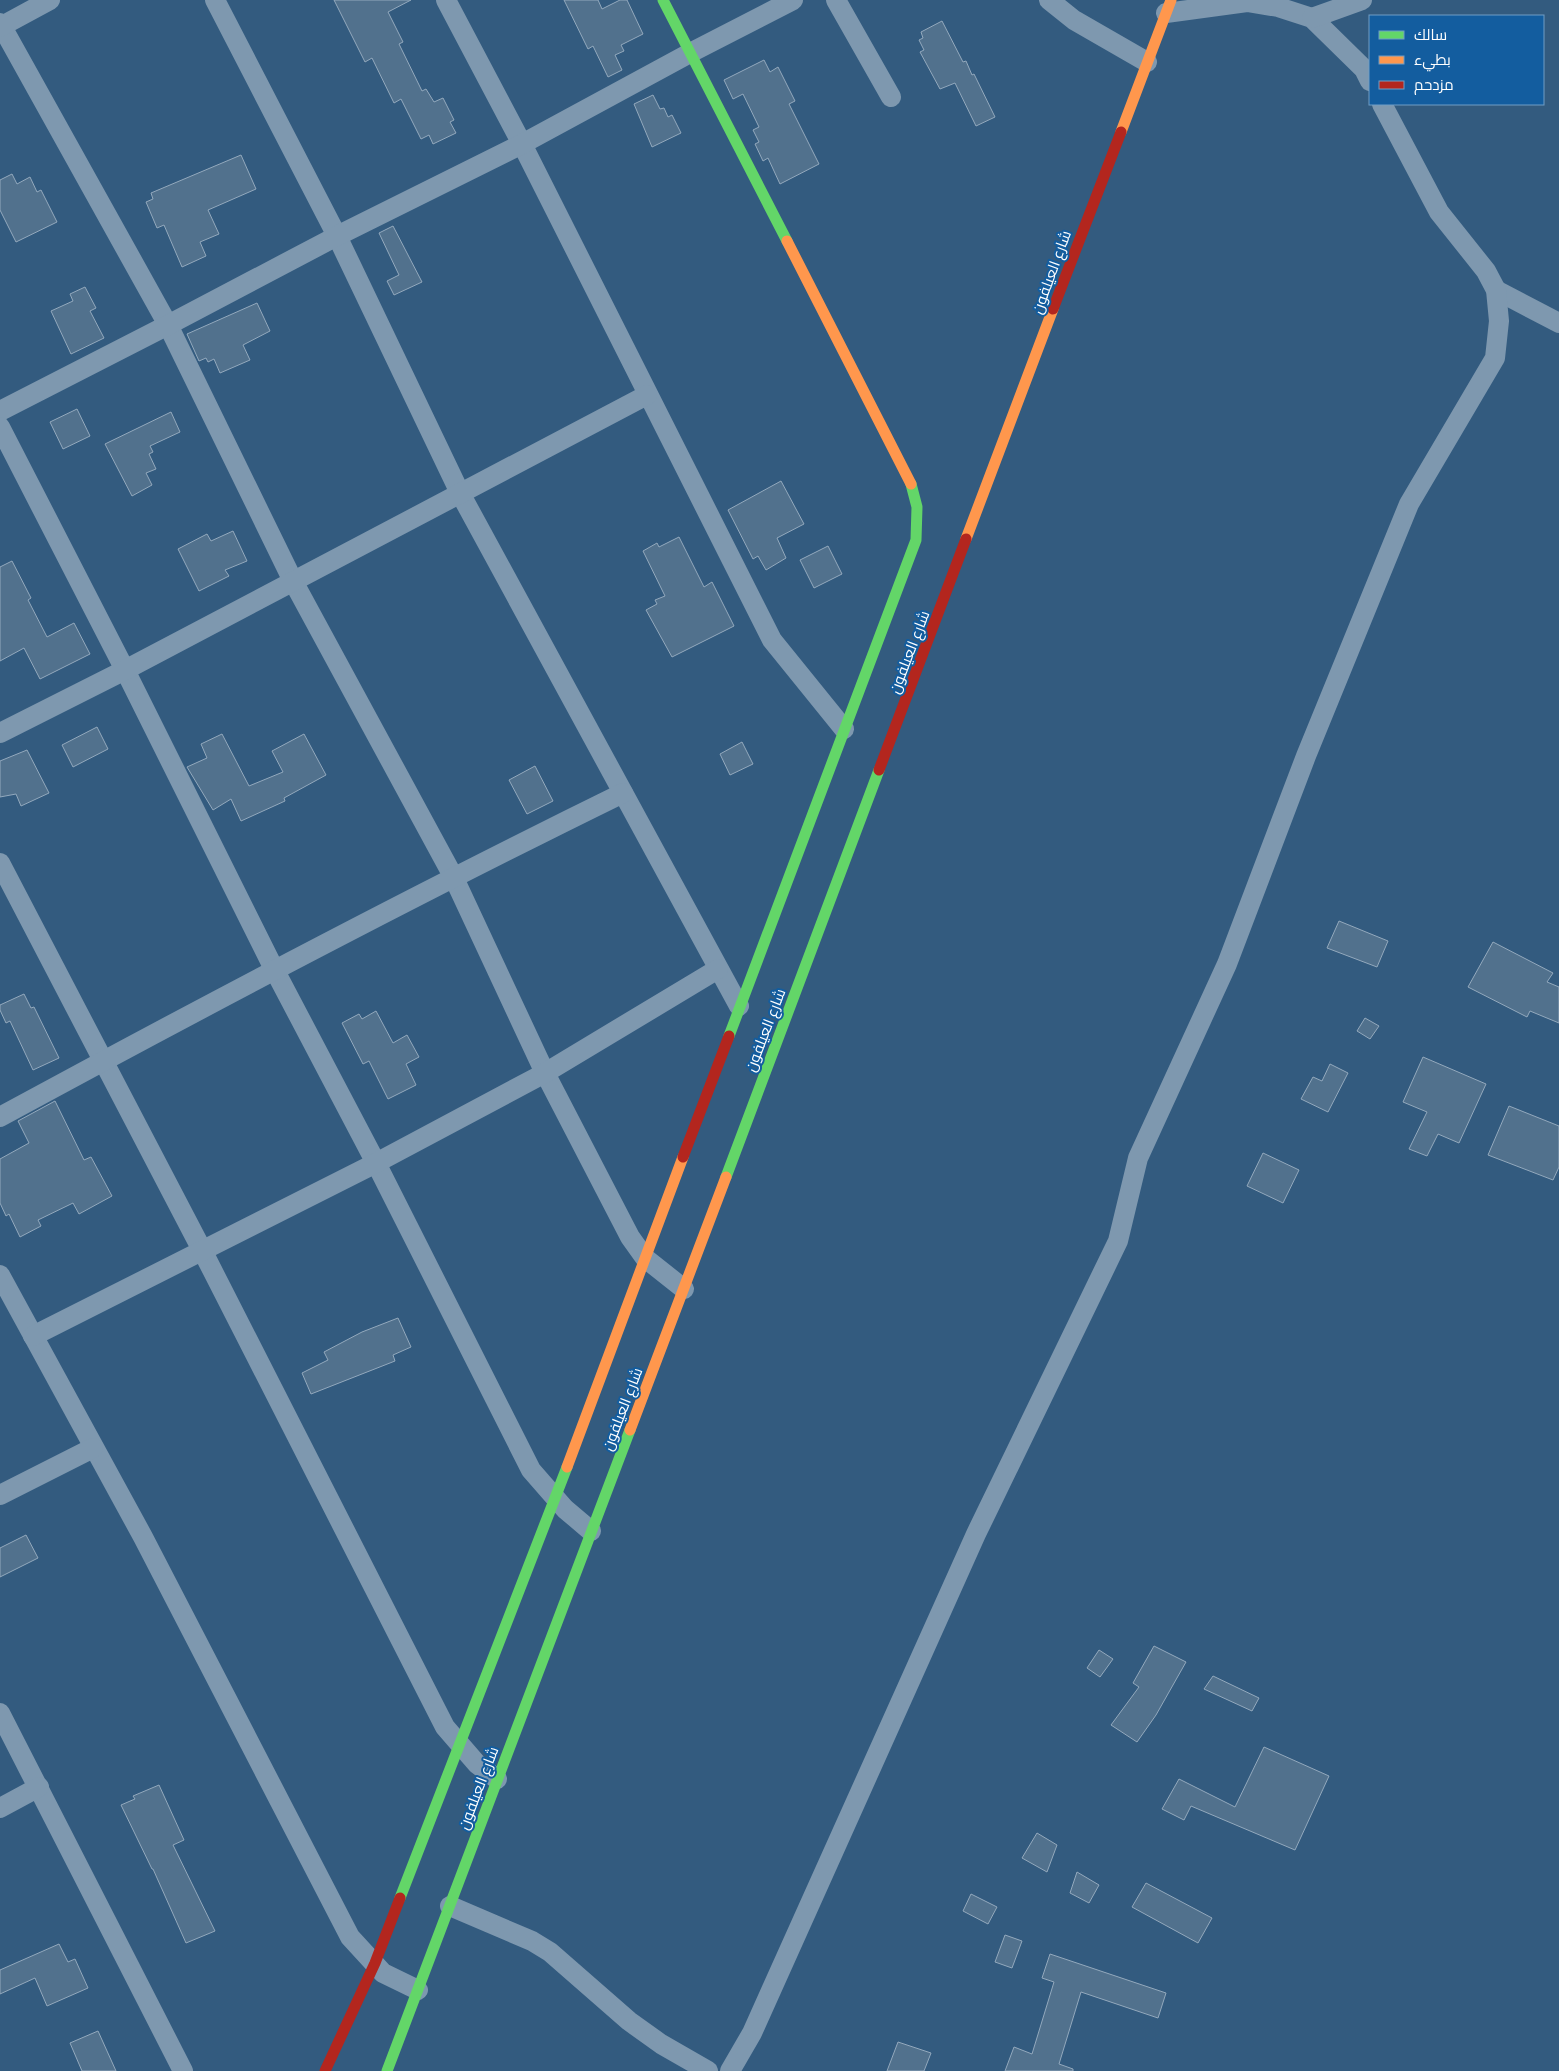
<svg xmlns="http://www.w3.org/2000/svg" width="1559" height="2071" font-family="'Archivo Narrow',Cairo,sans-serif">
<rect width="100%" height="100%" fill="#335b7f"/>
<g fill="#51718d" stroke="#93a9bd">
<polygon points="334,0 411,0 388,12 403,42 399,44 422,91 426,89 434,102 443,98 454,120 450,122 456,133 433,144 429,135 421,139 401,99 394,103 372,58 365,62"/>
<polygon points="564,0 598,0 602,9 620,0 627,0 643,34 621,45 624,51 615,55 622,70 608,77 593,46 588,49"/>
<polygon points="942,21 963,62 966,61 972,75 974,74 995,117 976,126 955,83 940,89 920,52 924,50 919,40 923,38 921,32"/>
<polygon points="764,60 770,72 778,67 795,101 789,104 819,164 780,184 768,158 763,161 755,144 759,142 753,130 759,127 743,94 733,99 724,80"/>
<polygon points="653,95 660,109 664,108 668,117 672,115 681,133 652,147 634,104"/>
<polygon points="241,155 256,189 208,210 219,234 200,242 206,256 182,267 164,225 157,228 146,202 153,199 151,193"/>
<polygon points="12,174 17,184 30,177 37,192 41,190 57,222 16,242 0,210 0,180"/>
<polygon points="393,226 422,282 394,295 387,281 399,275 379,233"/>
<polygon points="85,287 96,308 90,311 104,338 71,354 51,311 73,301 70,294"/>
<polygon points="257,303 270,331 243,345 250,360 220,373 214,359 208,362 206,358 199,361 187,334"/>
<polygon points="77,409 90,436 63,449 50,422"/>
<polygon points="171,412 180,432 150,446 153,452 149,454 156,469 146,473 152,485 132,496 105,444"/>
<polygon points="781,481 804,524 777,538 786,558 766,570 758,556 753,559 728,510"/>
<polygon points="233,531 247,561 225,570 229,576 199,591 178,549 207,534 211,541"/>
<polygon points="679,537 704,587 712,582 734,626 672,657 646,610 657,604 655,600 665,596 643,551 657,543 659,547"/>
<polygon points="828,546 842,574 814,588 800,560"/>
<polygon points="12,561 31,598 28,600 47,637 74,623 90,654 40,679 24,648 0,661 0,567"/>
<polygon points="97,727 108,749 73,767 62,745"/>
<polygon points="222,734 249,786 283,772 272,751 304,734 326,775 284,798 285,801 241,821 231,799 213,810 187,767 207,758 201,744"/>
<polygon points="742,742 753,764 730,775 720,754"/>
<polygon points="27,750 49,793 21,806 16,794 0,797 0,761"/>
<polygon points="535,766 553,801 527,814 509,780"/>
<polygon points="1339,921 1388,941 1377,967 1327,948"/>
<polygon points="1493,942 1553,973 1547,982 1559,987 1559,1023 1530,1011 1527,1017 1468,987"/>
<polygon points="24,994 31,1008 34,1007 59,1058 33,1070 10,1021 6,1023 0,1010 0,1005"/>
<polygon points="376,1011 393,1043 407,1035 419,1057 406,1064 416,1085 388,1099 369,1061 363,1064 342,1023 359,1014 362,1019"/>
<polygon points="1365,1018 1379,1026 1370,1039 1357,1031"/>
<polygon points="1423,1057 1486,1084 1459,1143 1438,1134 1427,1156 1409,1149 1427,1112 1403,1102"/>
<polygon points="1330,1064 1348,1073 1328,1112 1301,1099 1313,1077 1322,1081"/>
<polygon points="55,1101 84,1160 91,1157 112,1196 79,1214 73,1203 38,1220 41,1226 20,1237 9,1214 6,1216 0,1203 0,1159 29,1143 18,1121"/>
<polygon points="1509,1106 1559,1126 1559,1167 1553,1180 1488,1155"/>
<polygon points="1263,1153 1299,1170 1283,1203 1247,1186"/>
<polygon points="398,1318 411,1347 393,1355 395,1361 311,1394 302,1373 328,1360 324,1352 362,1332"/>
<polygon points="26,1535 38,1558 0,1577 0,1548"/>
<polygon points="1154,1646 1186,1662 1156,1715 1137,1742 1111,1725 1139,1687 1133,1683"/>
<polygon points="1099,1650 1113,1659 1100,1677 1087,1668"/>
<polygon points="1213,1676 1259,1698 1252,1711 1204,1689"/>
<polygon points="1264,1747 1329,1776 1295,1850 1191,1806 1184,1820 1162,1809 1179,1779 1235,1807"/>
<polygon points="159,1785 184,1840 173,1845 215,1931 186,1943 153,1869 152,1869 121,1805 135,1799 133,1796"/>
<polygon points="1037,1833 1057,1845 1047,1872 1022,1858"/>
<polygon points="1077,1872 1099,1885 1089,1903 1070,1893"/>
<polygon points="1146,1883 1212,1918 1198,1943 1132,1907"/>
<polygon points="971,1894 997,1907 988,1924 963,1911"/>
<polygon points="1005,1935 1022,1941 1012,1968 995,1962"/>
<polygon points="59,1944 68,1962 75,1959 88,1988 47,2006 35,1978 0,1994 0,1970"/>
<polygon points="1050,1954 1166,1993 1158,2018 1081,1992 1059,2064 1073,2069 1073,2071 1005,2071 1014,2047 1032,2054 1054,1982 1042,1978"/>
<polygon points="98,2031 116,2071 82,2071 70,2043"/>
<polygon points="898,2042 931,2053 924,2071 887,2071"/>
</g>
<g fill="none" stroke-linecap="round" stroke-linejoin="round">
<g stroke="#7e98af" stroke-width="20">
<polyline points="215,0 337,236 460,493 739,1006"/>
<polyline points="446,0 522,144 772,640 844,729"/>
<polyline points="836,0 891,97"/>
<polyline points="1049,0 1074,20 1147,62"/>
<polyline points="1166,13 1247,2 1278,7 1312,18 1364,69 1370,81"/>
<polyline points="1312,18 1362,0"/>
<polyline points="0,23 168,325 293,581 453,876 545,1073 630,1237 645,1258 684,1289"/>
<polyline points="0,27 50,0"/>
<polyline points="1496,290 1559,323"/>
<polyline points="0,411 168,325 337,236 522,144 690,53 793,0"/>
<polyline points="0,427 125,670 274,969 376,1163 531,1470 565,1509 591,1531"/>
<polyline points="0,733 125,670 647,395"/>
<polyline points="0,863 202,1250 445,1727 477,1764 497,1779"/>
<path d="M0,1117C206,1005 413,896 623,793"/>
<polyline points="0,1275 143,1537 350,1937 383,1973 418,1990"/>
<polyline points="33,1336 376,1163 545,1073 718,969"/>
<polyline points="0,1495 93,1448"/>
<polyline points="0,1713 183,2071"/>
<polyline points="0,1808 39,1787"/>
<polyline points="450,1906 532,1941 550,1952 629,2021 661,2044 708,2071"/>
<polyline points="730,2071 752,2033 976,1534 1118,1241 1138,1158 1227,964 1306,756 1409,504 1495,358 1499,321 1496,290 1486,271 1439,212 1382,104"/>
</g>
<g stroke="#63d668" stroke-width="11">
<polyline points="663,0 787,241"/>
<polyline points="729,1036 916,540 917,507 911,484"/>
<polyline points="726,1177 879,770"/>
<polyline points="400,1898 567,1467"/>
<polyline points="387,2071 630,1430"/>
</g>
<g stroke="#ff974d" stroke-width="11">
<polyline points="1121,132 1171,0"/>
<polyline points="787,241 911,484"/>
<polyline points="966,539 1053,309"/>
<polyline points="630,1430 726,1177"/>
<polyline points="567,1467 683,1157"/>
</g>
<g stroke="#b3261e" stroke-width="11">
<polyline points="1053,309 1121,132"/>
<polyline points="879,770 966,539"/>
<polyline points="683,1157 729,1036"/>
<polyline points="325,2071 375,1963 400,1898"/>
</g>
</g>
<g text-anchor="middle" dominant-baseline="central" stroke-width="4" stroke-linejoin="round" paint-order="stroke">
<g font-size="15" fill="#fff" stroke="#135d9f">
<text transform="translate(1051 272) rotate(-70)">شارع العيلفون</text>
<text transform="translate(909 652) rotate(-69)">شارع العيلفون</text>
<text transform="translate(765 1030) rotate(-69)">شارع العيلفون</text>
<text transform="translate(622 1409) rotate(-69)">شارع العيلفون</text>
<text transform="translate(478 1788) rotate(-69)">شارع العيلفون</text>
</g>
</g>
<rect x="1369" y="15" width="175" height="90" fill="#135d9f" stroke="#719ec5"/>
<rect x="1379" y="31" width="25" height="8" fill="#63d668" stroke="#719ec5"/>
<text x="1414" y="40" font-size="15" fill="#ffffff">سالك</text>
<rect x="1379" y="56" width="25" height="8" fill="#ff974d" stroke="#719ec5"/>
<text x="1414" y="65" font-size="15" fill="#ffffff">بطيء</text>
<rect x="1379" y="81" width="25" height="8" fill="#b3261e" stroke="#719ec5"/>
<text x="1414" y="90" font-size="15" fill="#ffffff">مزدحم</text>
</svg>
